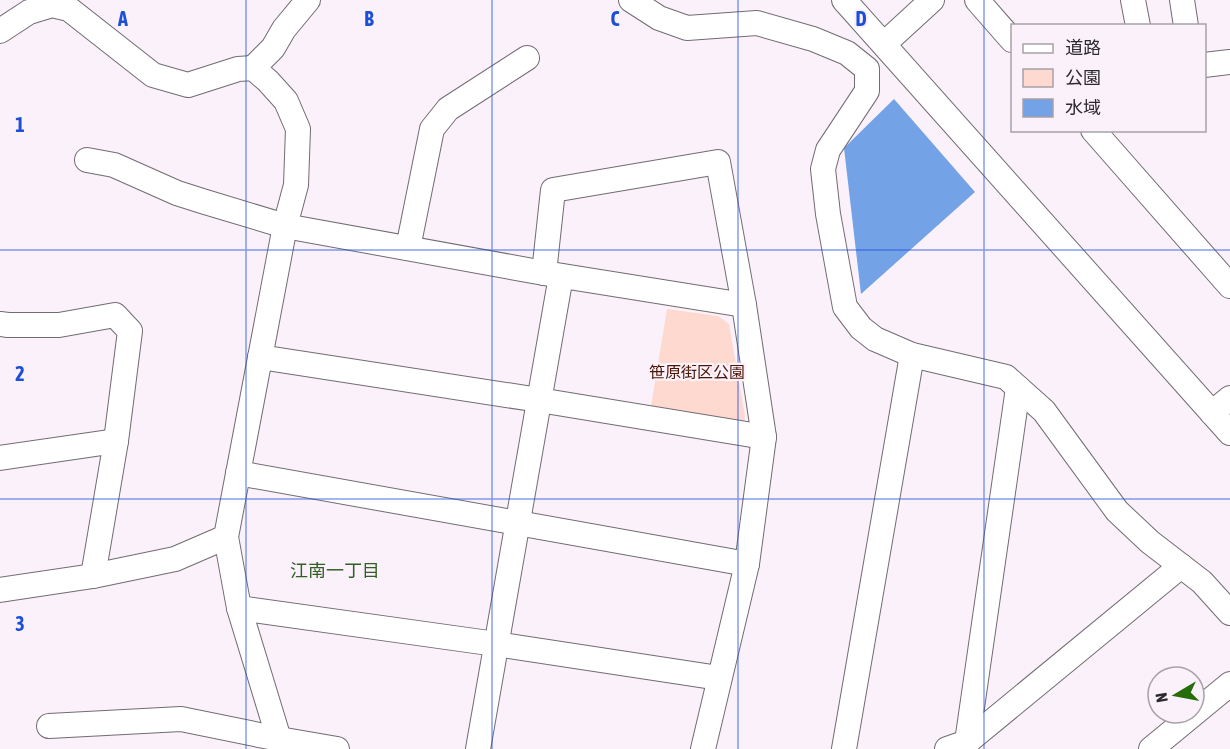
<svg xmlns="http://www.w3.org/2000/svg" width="1230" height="749" font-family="'Asap Condensed','Noto Sans JP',sans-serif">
<rect width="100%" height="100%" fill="#faf1fa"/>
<polygon fill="#fed9cf" points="667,309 718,316 729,324 745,416 744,423 651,406"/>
<polygon fill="#74a2e7" points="894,99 975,192 861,294 844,148"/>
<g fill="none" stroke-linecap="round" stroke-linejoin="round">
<g stroke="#736b72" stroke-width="26">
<g id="minor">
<polyline points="631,0 659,18 687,28 757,23 813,39 847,53 867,69 867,91 828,150 823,169 828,214 845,307 861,328 875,339 912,355 1006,377 1044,411 1117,511 1150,542 1202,582 1230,613"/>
<polyline points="844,0 1230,433"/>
<polyline points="977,0 1012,40"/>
<polyline points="1133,0 1138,26"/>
<polyline points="1182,0 1186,26"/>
<polyline points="0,31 29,12 52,5 69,9 153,75 188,85 238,69 253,68 268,81 286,101 298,129 296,185 285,226 226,537 239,608 279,739"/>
<polyline points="884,44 932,0"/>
<polyline points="1204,65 1230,62"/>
<polyline points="253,68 273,48 284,29 308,0"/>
<polyline points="1093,130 1230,286"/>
<polyline points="87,160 114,165 177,193 202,201 285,226 544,273 744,305"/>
<polyline points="408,248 432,129 448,109 527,58"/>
<polyline points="544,273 553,190 718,162 744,305 764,437 747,564 703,749"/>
<polyline points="0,324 8,325 59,325 115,315 130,331 116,441 93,576"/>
<polyline points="260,357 539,400 764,437"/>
<polyline points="1212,413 1230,398"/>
<polyline points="0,458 116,441"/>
<polyline points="238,473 747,564"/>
<polyline points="0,590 93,576 175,559 226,537"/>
<polyline points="239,608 496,644 719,678"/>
<polyline points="49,726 181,719 279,739 337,749"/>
<polyline points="478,749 561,276"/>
<polyline points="844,749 912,355"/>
<polyline points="947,749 967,742 1181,566"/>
<polyline points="966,749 1018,388"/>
<polyline points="1151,749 1230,684"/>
</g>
</g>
<use href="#minor" stroke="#fff" stroke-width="24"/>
</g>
<path fill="none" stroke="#1d4ed8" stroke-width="1.5" stroke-opacity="0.55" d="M246,0V749M492,0V749M738,0V749M984,0V749M0,250H1230M0,499H1230"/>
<g text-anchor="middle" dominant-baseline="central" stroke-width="4.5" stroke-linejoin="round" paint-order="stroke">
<g font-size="16" fill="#4c1506" stroke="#faf1fa">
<text x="697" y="372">笹原街区公園</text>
</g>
<g font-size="18" fill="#325f26" stroke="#faf1fa">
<text x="335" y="570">江南一丁目</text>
</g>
</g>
<g font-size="20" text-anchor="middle" font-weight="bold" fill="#1d4ed8" stroke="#faf1fa" stroke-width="4.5" stroke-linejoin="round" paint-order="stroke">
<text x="123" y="26">A</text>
<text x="369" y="26">B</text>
<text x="615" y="26">C</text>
<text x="861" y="26">D</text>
<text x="20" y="132">1</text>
<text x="20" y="381">2</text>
<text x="20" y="631">3</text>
</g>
<rect x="1011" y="24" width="195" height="108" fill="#faf1fa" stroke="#a8a1a8" stroke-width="1.5"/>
<rect x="1023" y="44" width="30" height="9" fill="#ffffff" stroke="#a8a1a8" stroke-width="1.5"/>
<text x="1065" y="54" font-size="18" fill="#2d2a2d">道路</text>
<rect x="1023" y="69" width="30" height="18" fill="#fed9cf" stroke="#a8a1a8" stroke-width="1.5"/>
<text x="1065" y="84" font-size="18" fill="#2d2a2d">公園</text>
<rect x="1023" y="99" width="30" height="18" fill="#74a2e7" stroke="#a8a1a8" stroke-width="1.5"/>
<text x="1065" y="114" font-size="18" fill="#2d2a2d">水域</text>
<g transform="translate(1176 695) rotate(260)"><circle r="28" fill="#faf1fa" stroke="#a8a1a8" stroke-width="1.5"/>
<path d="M0-4.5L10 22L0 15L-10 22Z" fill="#276e0b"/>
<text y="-9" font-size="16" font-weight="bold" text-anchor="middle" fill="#2d2a2d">N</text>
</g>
</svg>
